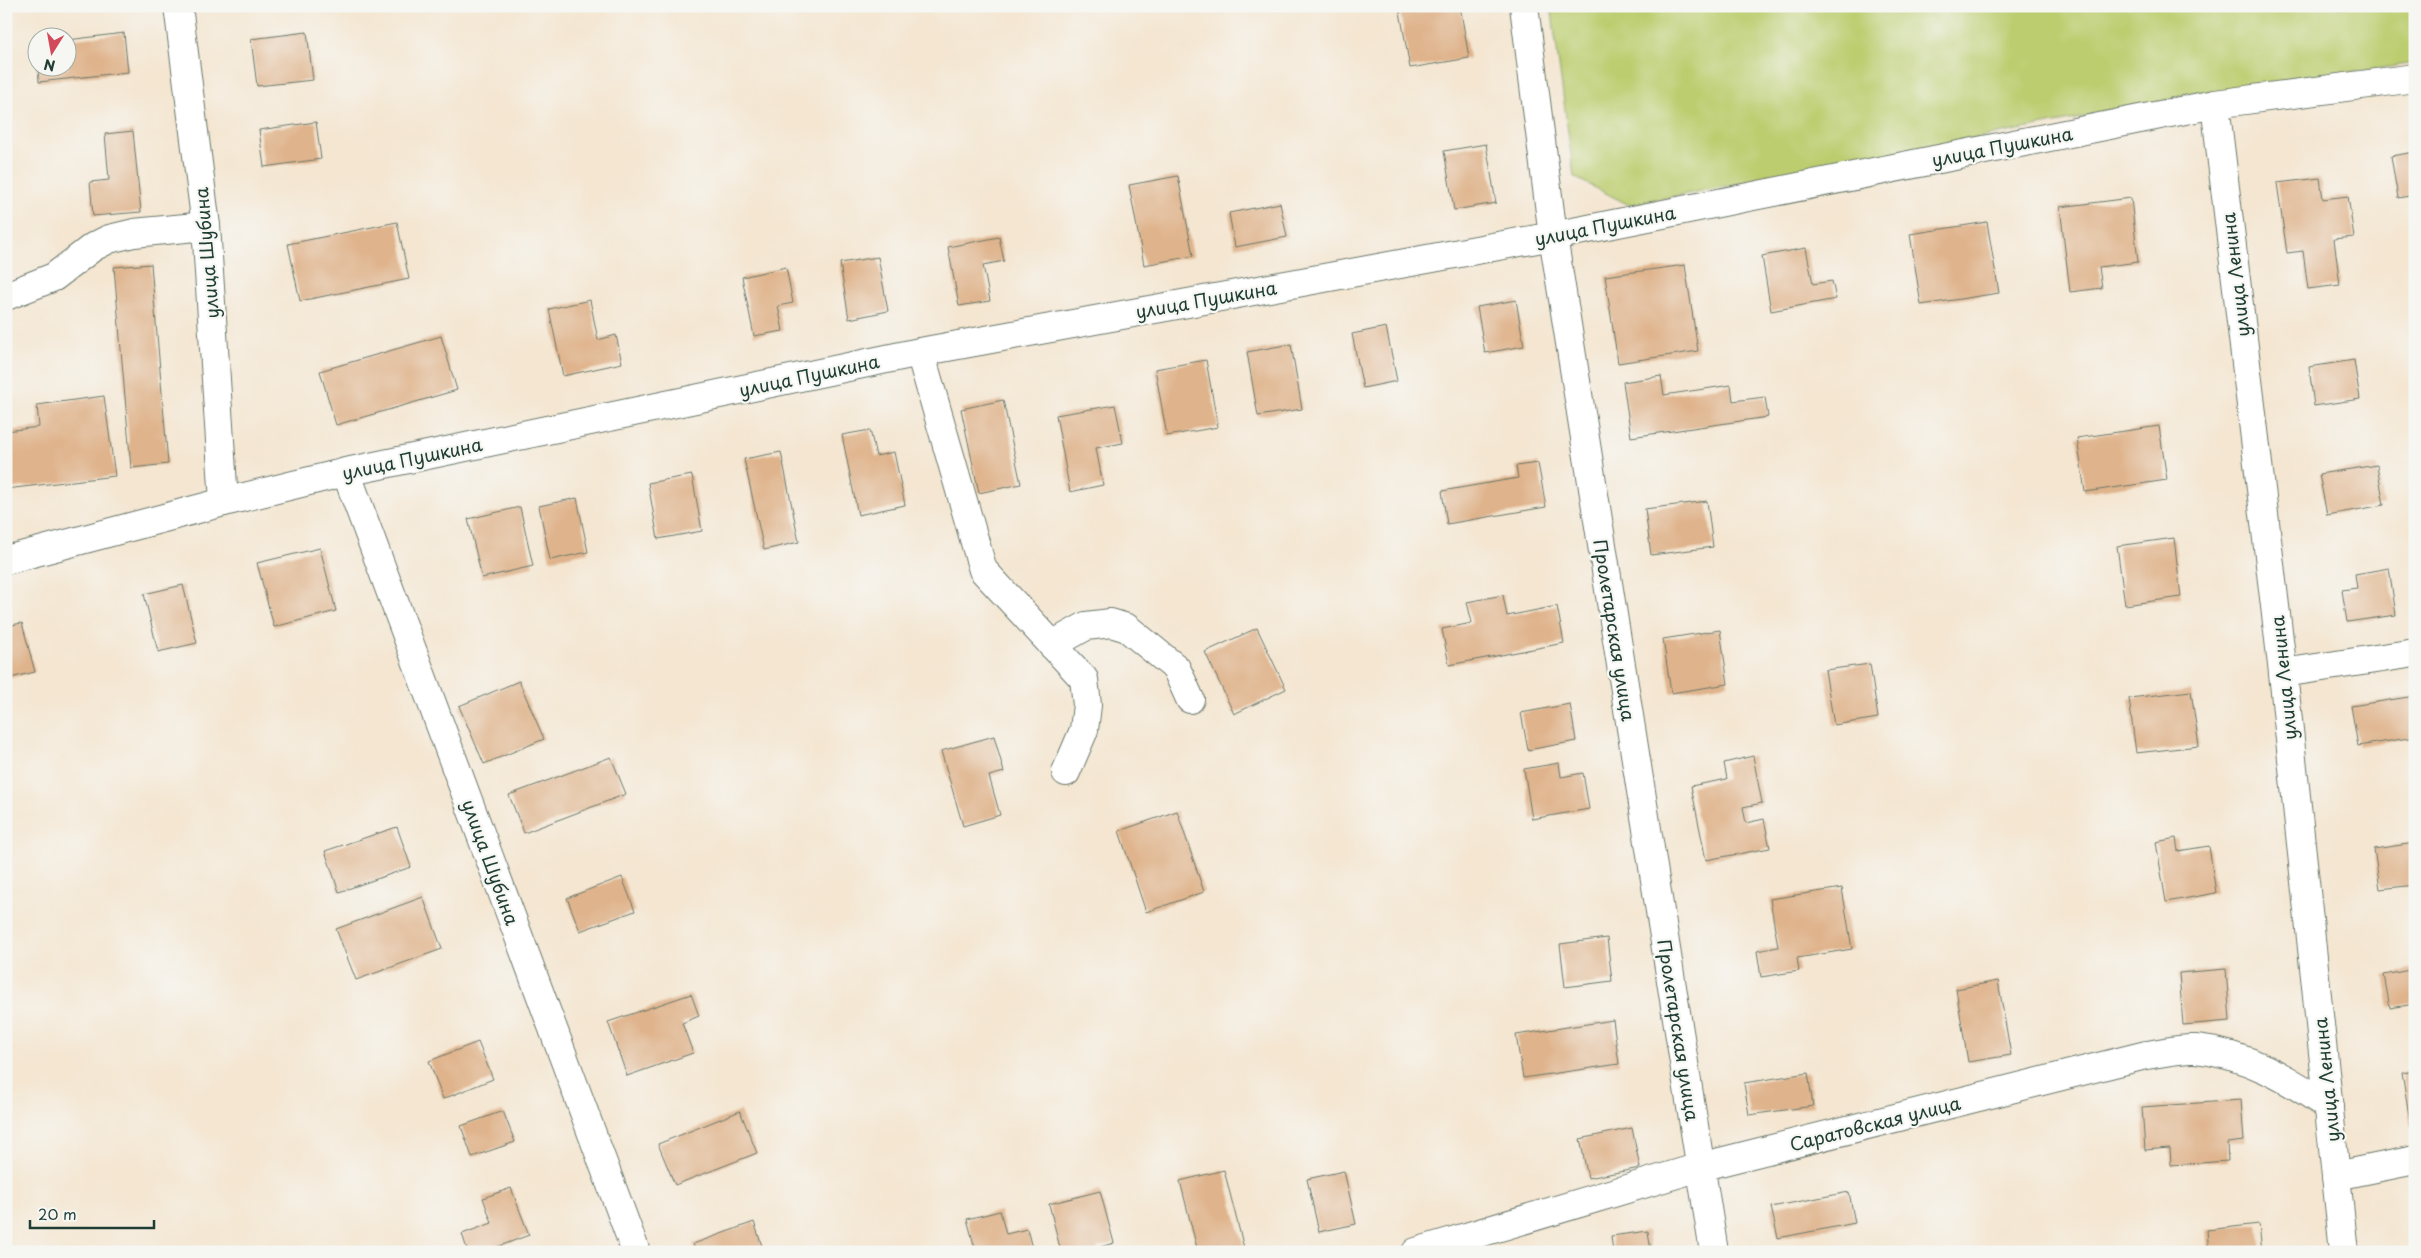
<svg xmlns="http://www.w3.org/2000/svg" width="2421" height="1258" font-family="'Playpen Sans',sans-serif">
<rect width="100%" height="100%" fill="#f6f6f2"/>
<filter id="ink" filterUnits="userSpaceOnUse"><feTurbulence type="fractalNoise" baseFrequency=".02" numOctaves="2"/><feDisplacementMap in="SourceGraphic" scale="10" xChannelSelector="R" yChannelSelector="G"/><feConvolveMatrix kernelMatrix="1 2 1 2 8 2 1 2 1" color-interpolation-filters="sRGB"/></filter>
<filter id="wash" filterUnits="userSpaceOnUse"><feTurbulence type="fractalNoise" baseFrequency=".0096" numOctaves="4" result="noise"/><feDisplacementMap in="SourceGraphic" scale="20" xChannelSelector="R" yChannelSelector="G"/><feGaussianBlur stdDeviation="1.12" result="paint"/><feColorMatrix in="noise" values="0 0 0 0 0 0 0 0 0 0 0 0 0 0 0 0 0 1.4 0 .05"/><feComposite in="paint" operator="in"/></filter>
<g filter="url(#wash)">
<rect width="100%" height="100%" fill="#f4e6d1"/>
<polygon fill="#bccd6f" stroke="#6e8552" points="1551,6 2415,6 2415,63 2185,98 1629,205 1574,177"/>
<g id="blocks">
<g fill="#dfb38b">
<polygon points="1399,6 1460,6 1469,58 1410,68"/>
<polygon points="307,32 313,80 257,86 251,39"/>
<polygon points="124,33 128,72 39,82 38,68 68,68 68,40"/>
<polygon points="316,122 321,159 264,167 259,130"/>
<polygon points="133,131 141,212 93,216 90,182 109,180 105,134"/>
<polygon points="1486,144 1496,203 1454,210 1444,151"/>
<polygon points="2415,152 2415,195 2398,198 2391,156"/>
<polygon points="1178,176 1193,256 1144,265 1129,185"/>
<polygon points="2320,178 2323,199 2348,196 2354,237 2334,239 2340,285 2308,289 2303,251 2287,253 2277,183"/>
<polygon points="2131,198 2138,262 2099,267 2102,288 2070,292 2060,207"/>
<polygon points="1280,203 1287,237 1235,247 1229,213"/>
<polygon points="397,222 409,279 300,301 288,244"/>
<polygon points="1987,222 1999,293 1921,305 1910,234"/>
<polygon points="999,237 1004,261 983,265 990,301 959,306 948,247"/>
<polygon points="1806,248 1813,284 1832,281 1836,299 1771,311 1762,256"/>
<polygon points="878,257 888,311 849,319 840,263"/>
<polygon points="151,264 168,464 131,468 114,267"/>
<polygon points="1685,265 1698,351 1618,363 1605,276"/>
<polygon points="786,267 793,303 778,306 783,331 754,336 742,277"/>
<polygon points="590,300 598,340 616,335 622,363 563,376 549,309"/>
<polygon points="1516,300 1524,346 1485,353 1477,307"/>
<polygon points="1386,327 1397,381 1363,388 1352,334"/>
<polygon points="441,336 457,390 336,425 320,371"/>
<polygon points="1291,344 1302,409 1258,416 1247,352"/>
<polygon points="1206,360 1218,427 1167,436 1155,369"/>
<polygon points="2354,360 2360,399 2314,406 2309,367"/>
<polygon points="1661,376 1664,395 1731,385 1733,401 1765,397 1768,417 1631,437 1623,382"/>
<polygon points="104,396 115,476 6,489 6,431 39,427 37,405"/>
<polygon points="1003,400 1021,484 979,493 961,409"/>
<polygon points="1115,405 1123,443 1096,448 1103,485 1070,492 1056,415"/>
<polygon points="2159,426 2167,480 2085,492 2077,438"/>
<polygon points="870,430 876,456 894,452 905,505 858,515 842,435"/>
<polygon points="781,452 799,542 764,550 744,459"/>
<polygon points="1538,463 1546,507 1447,524 1442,491 1518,478 1516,466"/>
<polygon points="2377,465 2384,505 2327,515 2319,474"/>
<polygon points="692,475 702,531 658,539 648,483"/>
<polygon points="577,498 588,552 550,560 539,506"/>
<polygon points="1707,501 1713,547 1651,555 1645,509"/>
<polygon points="520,507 533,566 482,578 468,519"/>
<polygon points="2174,538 2181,597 2125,605 2117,546"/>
<polygon points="320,548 336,611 274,627 257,563"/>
<polygon points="2389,568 2396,615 2347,622 2342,590 2357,588 2355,574"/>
<polygon points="183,585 197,643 158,652 144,594"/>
<polygon points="1503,595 1507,616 1557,606 1564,643 1449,665 1442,629 1472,623 1467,602"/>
<polygon points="22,623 35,672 6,679 6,626"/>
<polygon points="1257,628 1286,689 1234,714 1205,652"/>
<polygon points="1720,630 1728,684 1671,693 1663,639"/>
<polygon points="1870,664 1878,718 1834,725 1825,670"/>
<polygon points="519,681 544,739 484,764 459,706"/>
<polygon points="2191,691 2199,746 2136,753 2129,698"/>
<polygon points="2415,696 2415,737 2358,746 2351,706"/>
<polygon points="1570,704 1576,741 1528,750 1521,713"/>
<polygon points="994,736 1004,772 989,776 1000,815 963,826 941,751"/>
<polygon points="1753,756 1762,803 1743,807 1746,823 1764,819 1770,848 1706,860 1691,786 1727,779 1724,763"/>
<polygon points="611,757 626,794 524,833 509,795"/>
<polygon points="1559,763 1561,777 1583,773 1589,809 1532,819 1524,769"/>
<polygon points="1177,811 1204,892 1146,912 1119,831"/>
<polygon points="397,827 411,867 339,892 325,851"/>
<polygon points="2176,838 2178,851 2209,846 2216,893 2166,902 2156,842"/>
<polygon points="2415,843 2415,885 2380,889 2374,849"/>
<polygon points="622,877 635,911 580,931 567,898"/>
<polygon points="1842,888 1852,949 1797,958 1799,971 1761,977 1757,951 1778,947 1770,899"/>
<polygon points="423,897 442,949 356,980 336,929"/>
<polygon points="1607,938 1612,981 1565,987 1560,944"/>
<polygon points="2226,969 2230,1021 2183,1025 2179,973"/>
<polygon points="2415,969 2415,1004 2390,1008 2384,975"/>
<polygon points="1998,981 2011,1055 1968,1062 1956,989"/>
<polygon points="691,994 699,1016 682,1023 693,1053 627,1076 608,1022"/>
<polygon points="1613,1020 1619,1064 1523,1078 1516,1035"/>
<polygon points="478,1042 493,1079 443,1099 429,1061"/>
<polygon points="2415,1071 2415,1127 2411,1127 2402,1073"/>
<polygon points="1808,1073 1813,1106 1749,1115 1744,1083"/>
<polygon points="2241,1100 2244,1141 2227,1143 2228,1161 2171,1165 2170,1148 2145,1150 2142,1107"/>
<polygon points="503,1111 515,1142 472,1157 461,1126"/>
<polygon points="740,1111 757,1153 675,1185 658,1144"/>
<polygon points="1632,1128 1640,1168 1588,1178 1580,1139"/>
<polygon points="1224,1170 1245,1252 1198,1252 1180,1181"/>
<polygon points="1344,1171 1356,1224 1319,1232 1307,1179"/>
<polygon points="511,1188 529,1235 484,1252 468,1252 462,1234 492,1223 483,1198"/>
<polygon points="1100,1191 1114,1243 1097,1248 1098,1252 1061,1252 1049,1204"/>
<polygon points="1849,1192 1855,1223 1778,1238 1771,1207"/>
<polygon points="1000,1211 1006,1234 1027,1229 1033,1252 976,1252 967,1219"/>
<polygon points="754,1222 764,1252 696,1252 693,1244"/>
<polygon points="2259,1224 2262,1252 2209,1252 2207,1230"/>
<polygon points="1648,1231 1651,1252 1613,1252 1611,1236"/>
</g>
</g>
</g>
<g filter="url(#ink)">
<use href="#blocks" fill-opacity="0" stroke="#6a786b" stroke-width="1"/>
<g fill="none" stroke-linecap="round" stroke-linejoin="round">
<g stroke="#6a786b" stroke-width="30">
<g id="minor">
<polyline points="178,6 206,226 224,502"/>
<polyline points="1524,6 1553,236 1714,1252"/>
<polyline points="2215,104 2283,673 2344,1252"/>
<polyline points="6,296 54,277 93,247 109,239 134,233 206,226"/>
<polyline points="920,352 983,570 1084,679 1087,705 1084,730 1066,772"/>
<polyline points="346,472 636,1252"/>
<polyline points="6,560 224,502 346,472 920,352 1553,236 2215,104 2415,78"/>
<polyline points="1052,645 1086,626 1111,623 1127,628 1176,668 1190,699"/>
<polyline points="2283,673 2415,653"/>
<polyline points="2336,1176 2415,1160"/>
<path d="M1416,1252L1700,1167L2146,1055C2161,1053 2180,1048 2196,1049C2246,1054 2289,1079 2329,1107"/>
</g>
</g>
<use href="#minor" stroke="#fff" stroke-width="28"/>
</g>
</g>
<g text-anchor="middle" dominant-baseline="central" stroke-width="4.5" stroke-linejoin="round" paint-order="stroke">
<g font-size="18" fill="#1f3d34" stroke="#f6f6f2">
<text transform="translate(2002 146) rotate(-11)">улица Пушкина</text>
<text transform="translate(1605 225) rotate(-11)">улица Пушкина</text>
<text transform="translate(206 253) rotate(-95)">улица Шубина</text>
<text transform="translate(2235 275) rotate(-97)">улица Ленина</text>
<text transform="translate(1206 299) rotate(-10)">улица Пушкина</text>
<text transform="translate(809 375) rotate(-12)">улица Пушкина</text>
<text transform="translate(412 458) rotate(-12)">улица Пушкина</text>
<text transform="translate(1615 630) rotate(81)">Пролетарская улица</text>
<text transform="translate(2283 678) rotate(-96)">улица Ленина</text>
<text transform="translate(491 862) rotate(70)">улица Шубина</text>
<text transform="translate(1679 1030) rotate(81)">Пролетарская улица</text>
<text transform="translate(2326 1080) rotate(-96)">улица Ленина</text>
<text transform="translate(1875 1123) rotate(-14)">Саратовская улица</text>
</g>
</g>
<rect width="2421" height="1258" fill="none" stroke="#f6f6f2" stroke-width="25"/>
<g transform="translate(52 52) rotate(191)"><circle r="24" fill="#f6f6f2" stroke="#a0aca6"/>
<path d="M0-4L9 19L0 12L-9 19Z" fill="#d1495b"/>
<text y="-8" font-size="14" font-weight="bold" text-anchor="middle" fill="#1f3d34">N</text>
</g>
<path d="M30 1220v8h124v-8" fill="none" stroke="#1f3d34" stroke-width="2.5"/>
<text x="38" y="1220" font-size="15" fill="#1f3d34" stroke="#f6f6f2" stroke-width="4" paint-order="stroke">20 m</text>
</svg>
